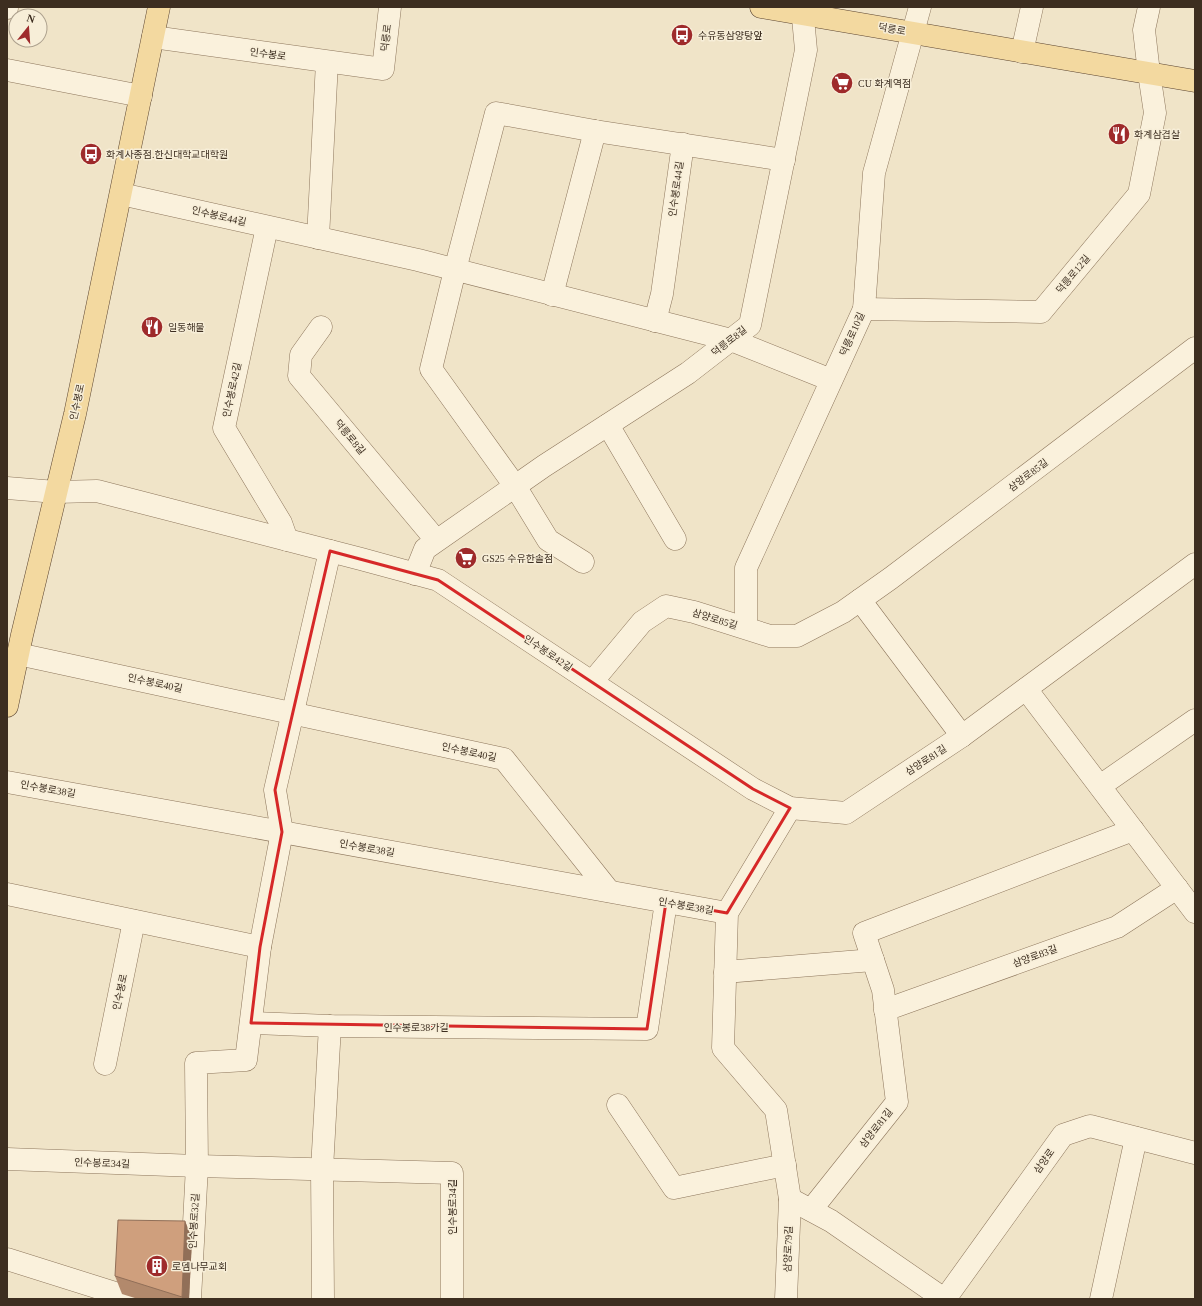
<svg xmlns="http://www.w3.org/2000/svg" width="1202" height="1306" font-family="'Times New Roman','Noto Sans KR',serif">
<rect width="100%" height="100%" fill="#f0e4c8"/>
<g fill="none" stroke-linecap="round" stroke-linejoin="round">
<g stroke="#8d765c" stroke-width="23">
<g id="minor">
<polyline points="7,8 7,7"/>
<polyline points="153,37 383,69 390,7"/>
<polyline points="1022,52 1032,7"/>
<polyline points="7,70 141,96"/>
<polyline points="121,194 418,260 731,340 831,380"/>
<polyline points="267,227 224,428 281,523 287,540"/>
<polyline points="318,238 327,62"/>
<polyline points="552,295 595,131"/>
<polyline points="864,309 1041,312 1139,194 1155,113 1149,73 1144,30 1149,7"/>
<polyline points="655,321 662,294 683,144"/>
<polyline points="321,327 301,355 299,376 436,540"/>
<polyline points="608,425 675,539"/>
<polyline points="7,488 56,492 97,491 361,559 438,580 753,789 790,808 846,813 962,736 1195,564"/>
<polyline points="583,562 548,540 515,486 431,369 455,270 496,113 595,131 784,160"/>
<polyline points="415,574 425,549 544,466 688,373 750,325 806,50 802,7"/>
<polyline points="860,600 962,736"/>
<polyline points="746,620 746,568 864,309 874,173 920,7"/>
<polyline points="18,654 504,759 609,891"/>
<polyline points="592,682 642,622 666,606 694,612 770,636 797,636 843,612 891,578 1195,348"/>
<polyline points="1026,689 1195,912"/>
<polyline points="7,782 727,913"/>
<polyline points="1100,786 1195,720"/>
<polyline points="790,808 727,913 723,1048 776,1110 790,1199 831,1221 944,1299"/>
<polyline points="7,894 260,947"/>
<polyline points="725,972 873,960"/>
<polyline points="885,1010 1117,927 1177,888"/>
<polyline points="251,1023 330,1026 647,1029 666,902"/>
<polyline points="105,1064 134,921"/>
<polyline points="618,1105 674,1188 785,1165"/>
<polyline points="7,1159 197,1166 452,1173 452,1299"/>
<polyline points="811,1210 897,1102 883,990 864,933 1133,830"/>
<polyline points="7,1259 134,1299"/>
<polyline points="190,1299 197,1166 196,1063 246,1060 260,947 282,832 275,790 330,551"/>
<polyline points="323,1299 322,1169 330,1026"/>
<polyline points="786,1299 790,1199"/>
<polyline points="945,1299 1063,1135 1090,1126 1195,1153"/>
<polyline points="1101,1299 1136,1138"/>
</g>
</g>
<g stroke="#5b4430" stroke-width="23">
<g id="major">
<polyline points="761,7 1195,81"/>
<polyline points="7,706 22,635 75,414 159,7"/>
</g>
</g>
<use href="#minor" stroke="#faf1dc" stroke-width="22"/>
<use href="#major" stroke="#f3d9a0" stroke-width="22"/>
</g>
<polygon fill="#b2896c" points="185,1221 192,1239 189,1299 138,1299 122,1294 115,1276"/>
<polygon fill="#916f58" points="185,1221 192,1239 189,1299 182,1299 182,1297"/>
<polygon fill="#cf9f7d" stroke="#916f58" points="118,1220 185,1221 182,1297 115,1276"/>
<path fill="none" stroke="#d62828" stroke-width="3" stroke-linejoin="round" d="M330,551L438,580L753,789L790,808L727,913L666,902L647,1029L251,1023L260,947L282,832L275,790Z"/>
<defs>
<g id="bus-disc" transform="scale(1.15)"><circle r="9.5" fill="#9e2a2b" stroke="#f7eed8"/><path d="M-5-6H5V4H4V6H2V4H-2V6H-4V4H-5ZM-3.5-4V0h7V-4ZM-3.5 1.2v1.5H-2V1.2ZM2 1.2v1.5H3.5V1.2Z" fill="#fff"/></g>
<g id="supermarket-disc" transform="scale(1.15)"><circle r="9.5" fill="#9e2a2b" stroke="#f7eed8"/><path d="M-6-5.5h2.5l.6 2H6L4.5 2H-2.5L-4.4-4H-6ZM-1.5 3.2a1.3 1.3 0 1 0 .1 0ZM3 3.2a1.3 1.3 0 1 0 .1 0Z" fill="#fff"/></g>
<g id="restaurant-disc" transform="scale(1.15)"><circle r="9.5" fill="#9e2a2b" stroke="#f7eed8"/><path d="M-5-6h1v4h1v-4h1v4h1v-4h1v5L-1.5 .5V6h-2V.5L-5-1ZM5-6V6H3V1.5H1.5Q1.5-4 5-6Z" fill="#fff"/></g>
<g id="building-disc" transform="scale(1.15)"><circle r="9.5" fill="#9e2a2b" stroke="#f7eed8"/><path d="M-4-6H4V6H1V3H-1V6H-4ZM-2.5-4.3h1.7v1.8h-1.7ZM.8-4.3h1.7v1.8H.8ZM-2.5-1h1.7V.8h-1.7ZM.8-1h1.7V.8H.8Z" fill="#fff"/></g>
</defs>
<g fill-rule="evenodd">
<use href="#bus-disc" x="682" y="35"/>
<use href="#supermarket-disc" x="842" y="83"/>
<use href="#restaurant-disc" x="1119" y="134"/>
<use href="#bus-disc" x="91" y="154"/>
<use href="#restaurant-disc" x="152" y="327"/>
<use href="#supermarket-disc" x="466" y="558"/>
<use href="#building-disc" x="157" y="1266"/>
</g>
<g text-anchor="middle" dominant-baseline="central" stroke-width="3" stroke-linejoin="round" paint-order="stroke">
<g font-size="10" fill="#3d2e20" stroke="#f7eed8">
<text transform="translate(892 29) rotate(10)">덕릉로</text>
<text transform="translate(386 38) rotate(-83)">덕릉로</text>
<text transform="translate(268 54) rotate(8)">인수봉로</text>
<text transform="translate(676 189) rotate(-82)">인수봉로44길</text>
<text transform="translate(219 216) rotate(13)">인수봉로44길</text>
<text transform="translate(1073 274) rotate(-50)">덕릉로12길</text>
<text transform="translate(852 334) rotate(-66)">덕릉로10길</text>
<text transform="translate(729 341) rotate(-38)">덕릉로8길</text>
<text transform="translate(232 390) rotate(-78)">인수봉로42길</text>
<text transform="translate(77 402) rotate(-78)">인수봉로</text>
<text transform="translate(350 437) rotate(50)">덕릉로8길</text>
<text transform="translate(1028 475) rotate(-37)">삼양로85길</text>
<text transform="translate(715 619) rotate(17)">삼양로85길</text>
<text transform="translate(548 653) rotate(34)">인수봉로42길</text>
<text transform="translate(155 683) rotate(12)">인수봉로40길</text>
<text transform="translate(469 752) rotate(12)">인수봉로40길</text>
<text transform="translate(926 760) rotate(-33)">삼양로81길</text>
<text transform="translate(48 789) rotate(10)">인수봉로38길</text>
<text transform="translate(367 848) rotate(10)">인수봉로38길</text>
<text transform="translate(686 906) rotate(10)">인수봉로38길</text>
<text transform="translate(1035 956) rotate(-20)">삼양로83길</text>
<text transform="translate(120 992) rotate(-78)">인수봉로</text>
<text x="416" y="1027">인수봉로38가길</text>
<text transform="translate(876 1128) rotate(-52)">삼양로81길</text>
<text transform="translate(1044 1161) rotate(-54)">삼양로</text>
<text transform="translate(102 1163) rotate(2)">인수봉로34길</text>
<text transform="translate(452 1207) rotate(-90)">인수봉로34길</text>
<text transform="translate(194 1221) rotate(-87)">인수봉로32길</text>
<text transform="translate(788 1249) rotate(-88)">삼양로79길</text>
</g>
<g font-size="10" fill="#3d2e20" stroke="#f7eed8" text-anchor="start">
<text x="698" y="35">수유동삼양탕앞</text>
<text x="858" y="83">CU 화계역점</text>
<text x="1134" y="134">화계삼겹살</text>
<text x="106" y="154">화계사종점.한신대학교대학원</text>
<text x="168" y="327">일동해물</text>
<text x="482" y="558">GS25 수유한솔점</text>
<text x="172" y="1266">로뎀나무교회</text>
</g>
</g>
<rect width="1202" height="1306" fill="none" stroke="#3d2e20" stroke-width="16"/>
<g transform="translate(28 28) rotate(17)"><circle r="19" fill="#f7eed8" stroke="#ada18e"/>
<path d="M0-3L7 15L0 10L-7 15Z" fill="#9e2a2b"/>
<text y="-6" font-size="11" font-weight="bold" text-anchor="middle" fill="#3d2e20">N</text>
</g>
</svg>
